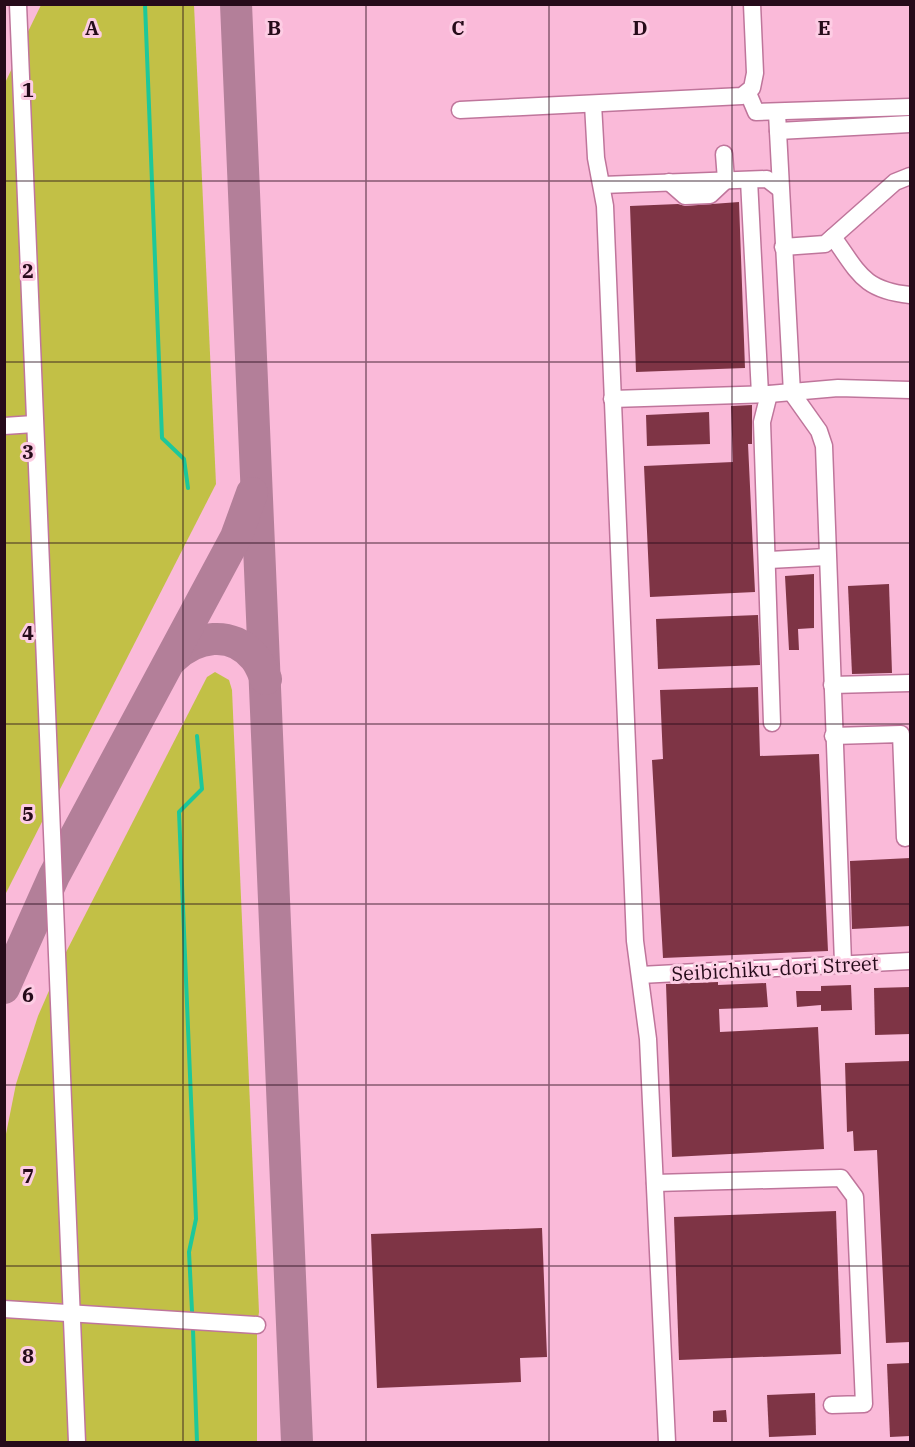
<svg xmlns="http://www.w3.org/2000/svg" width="915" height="1447" font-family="'IBM Plex Serif',serif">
<rect width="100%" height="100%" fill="#fabad9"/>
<g fill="#c2c046">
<polygon points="41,5 194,5 216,484 56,797 22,44"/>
<polygon points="15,62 28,418 5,423 4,85"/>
<polygon points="28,428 47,812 5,895 5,430"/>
<polygon points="215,672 229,680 232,690 259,1312 258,1319 75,1307 62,960 207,677"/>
<polygon points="55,977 67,1301 62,1303 5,1301 5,1139 16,1084 38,1016"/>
<polygon points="5,1314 67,1316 73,1442 5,1442"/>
<polygon points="79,1319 257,1334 257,1442 84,1442"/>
</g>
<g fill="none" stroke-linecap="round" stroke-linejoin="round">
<g stroke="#1dc89a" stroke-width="4">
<polyline points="145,4 162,438 184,459 188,488"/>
<polyline points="192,1311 189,1252 196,1219 179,812 202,789 197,736"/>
<polyline points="193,1330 197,1442"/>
</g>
<g stroke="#b37f99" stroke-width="32">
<polyline points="236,4 297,1442"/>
<path d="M172,659C195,636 232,629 255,658C260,664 263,673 266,679"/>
<polyline points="4,988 54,876 236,537 252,493"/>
</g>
</g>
<g fill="#7e3445">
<polygon points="739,202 745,368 636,372 630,206 678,204 685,206"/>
<polygon points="752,405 752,444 748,444 755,592 650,597 644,466 733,462 731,406"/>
<polygon points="709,412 710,444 647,446 646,415"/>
<polygon points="814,574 814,628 798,629 799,650 789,650 785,576"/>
<polygon points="889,584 892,673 852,674 848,586"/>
<polygon points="758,615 760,665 658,669 656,619"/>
<polygon points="758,687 760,756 819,754 828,951 663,958 652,760 663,759 660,690"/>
<polygon points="910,858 910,926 852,929 850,861"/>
<polygon points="718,982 718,985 766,983 768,1007 719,1009 720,1032 818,1027 824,1149 672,1157 666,984"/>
<polygon points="851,985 852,1010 821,1011 821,1005 797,1007 796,991 821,991 821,986"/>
<polygon points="910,987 910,1034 875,1035 874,988"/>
<polygon points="910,1061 910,1342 886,1343 877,1150 854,1151 853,1131 847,1132 845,1063"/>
<polygon points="836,1211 841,1354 679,1360 674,1217"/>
<polygon points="542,1228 547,1357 520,1358 521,1382 377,1388 371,1234"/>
<polygon points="910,1363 910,1436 890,1437 887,1364"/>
<polygon points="815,1393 816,1435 769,1437 767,1395"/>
<polygon points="726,1410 727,1422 713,1422 713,1411"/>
</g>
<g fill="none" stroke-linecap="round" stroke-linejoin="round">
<g stroke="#bf759b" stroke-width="19">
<g id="minor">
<polyline points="18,4 77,1442"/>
<polyline points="748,93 756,112 910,107"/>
<polyline points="593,104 596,158 605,206 635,941 648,1039 667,1442"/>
<polyline points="460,110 742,96 752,88 755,73 752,4"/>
<polyline points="777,113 792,393 819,431 824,446 843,963"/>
<polyline points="778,131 910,124"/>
<polyline points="749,180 760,394"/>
<polyline points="669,182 685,196 710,195 726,180 724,154"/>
<polyline points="602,185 767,179 780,189"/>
<path d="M833,237C859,273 863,290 910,295"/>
<polyline points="783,247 825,244 895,182 910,176"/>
<polyline points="769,394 762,422 772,723"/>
<polyline points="612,399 769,394 838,388 910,390"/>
<polyline points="4,426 34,424"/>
<polyline points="769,560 827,557"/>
<polyline points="832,685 910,683"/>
<polyline points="833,736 901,734 905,838"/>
<polyline points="640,975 910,961"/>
<polyline points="655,1183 841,1178 855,1197 864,1404 832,1405"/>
<polyline points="4,1309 257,1325"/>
</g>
</g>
<use href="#minor" stroke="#fff" stroke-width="16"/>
</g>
<path fill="none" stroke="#260b1a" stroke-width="1.5" stroke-opacity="0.55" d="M183,4V1442M366,4V1442M549,4V1442M732,4V1442M4,181H910M4,362H910M4,543H910M4,724H910M4,904H910M4,1085H910M4,1266H910"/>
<g text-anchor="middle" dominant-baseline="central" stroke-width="6" stroke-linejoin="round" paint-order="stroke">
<g font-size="20" fill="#260b1a" stroke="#fdcde4">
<text transform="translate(775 968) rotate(-3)">Seibichiku-dori Street</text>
</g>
</g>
<g font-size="20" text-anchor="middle" font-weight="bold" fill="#260b1a" stroke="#fdcde4" stroke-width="6" stroke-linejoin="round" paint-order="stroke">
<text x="92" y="35">A</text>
<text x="274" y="35">B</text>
<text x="458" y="35">C</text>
<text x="640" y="35">D</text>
<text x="824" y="35">E</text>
<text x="28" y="97">1</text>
<text x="28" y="278">2</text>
<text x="28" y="459">3</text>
<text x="28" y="640">4</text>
<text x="28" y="821">5</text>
<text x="28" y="1002">6</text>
<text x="28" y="1183">7</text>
<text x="28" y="1363">8</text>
</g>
<rect width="915" height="1447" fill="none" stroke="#260b1a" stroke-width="12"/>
</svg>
